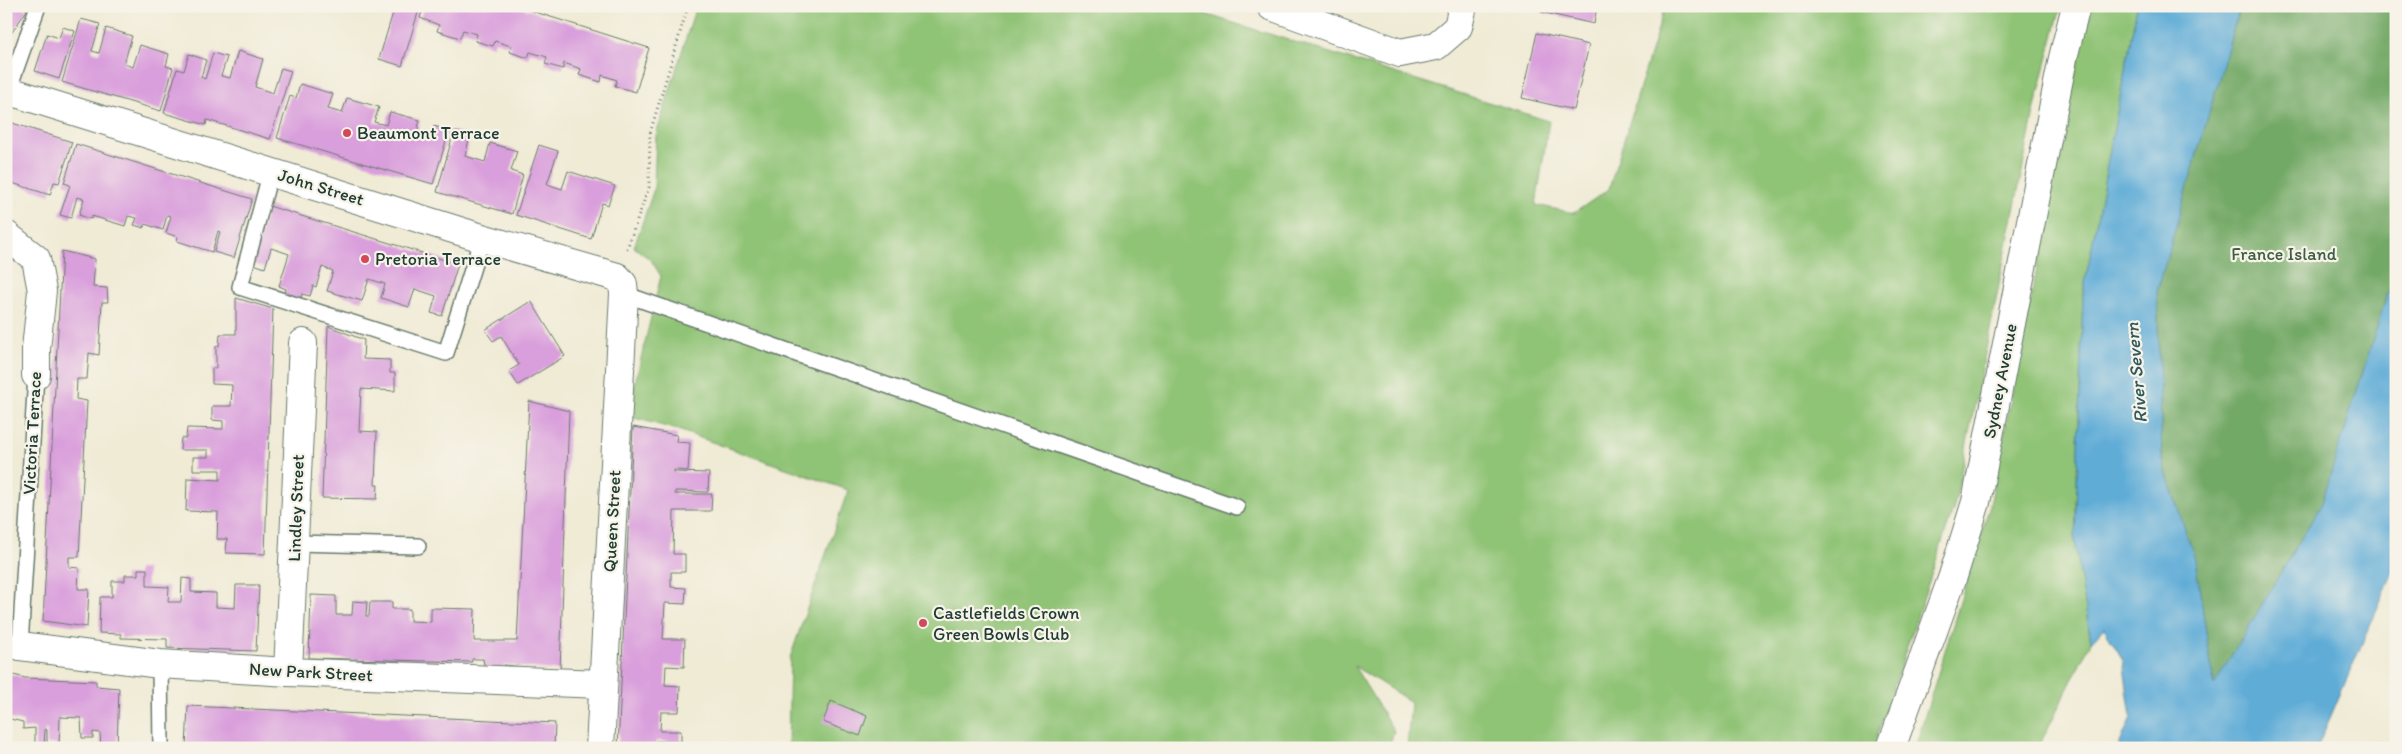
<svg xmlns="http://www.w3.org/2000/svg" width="2402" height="754" font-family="Itim,sans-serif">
<rect width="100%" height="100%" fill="#f7f3e8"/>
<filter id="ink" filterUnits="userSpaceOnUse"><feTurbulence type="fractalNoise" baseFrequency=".02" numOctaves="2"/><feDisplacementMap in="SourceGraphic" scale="10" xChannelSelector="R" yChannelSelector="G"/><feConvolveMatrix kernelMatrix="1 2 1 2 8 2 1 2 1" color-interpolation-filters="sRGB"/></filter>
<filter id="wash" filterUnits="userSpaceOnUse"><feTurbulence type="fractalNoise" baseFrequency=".0096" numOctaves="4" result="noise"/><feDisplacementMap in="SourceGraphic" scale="20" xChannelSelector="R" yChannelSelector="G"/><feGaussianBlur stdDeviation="1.12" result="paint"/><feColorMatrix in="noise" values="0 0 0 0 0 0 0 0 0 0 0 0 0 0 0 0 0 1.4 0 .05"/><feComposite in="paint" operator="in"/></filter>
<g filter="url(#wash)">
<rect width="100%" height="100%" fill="#f0ebd5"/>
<g fill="#8fc374" stroke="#578054">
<polygon points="696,6 1179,6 1549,121 1536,205 1574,213 1609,189 1665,6 2061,6 2035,107 1954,507 1873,748 1407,748 1411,702 1354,666 1394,731 1388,748 788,748 790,658 848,490 678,430 627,416 661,276 651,260 634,247 654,189 656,135"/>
<polygon points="2092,6 2137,6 2083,294 2075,541 2091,642 2038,748 1915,748 1990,505 2078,61"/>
</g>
<polygon fill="#73a966" stroke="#49734d" points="2240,6 2396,6 2396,280 2387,295 2321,505 2214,686 2195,559 2162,461 2157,292"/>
<polygon fill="#5eacd7" stroke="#3e7486" points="2137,6 2240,6 2157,292 2162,461 2195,559 2214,685 2321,505 2387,295 2396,280 2396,565 2317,748 2118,748 2131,717 2123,660 2104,628 2091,642 2075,541 2083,294"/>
<g id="blocks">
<g fill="#d99edc">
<polygon points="6,6 21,6 27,10 6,41"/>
<polygon points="395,6 420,6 402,66 379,59"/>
<polygon points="424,6 516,6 649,48 636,92 615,86 617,80 602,75 601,82 579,75 581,69 564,63 563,69 545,64 547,57 530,52 528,58 510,52 511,46 495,41 493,46 475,41 477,34 463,30 460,38 437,31 439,25 420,18"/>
<polygon points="1542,6 1597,6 1594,24 1541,12"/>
<polygon points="81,19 100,24 92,51 99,53 106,28 132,36 124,64 133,67 140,45 169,54 166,66 173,68 161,111 62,82"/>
<polygon points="63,27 75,31 59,79 35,71 47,34 59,38"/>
<polygon points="1537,33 1589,45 1574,110 1522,98"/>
<polygon points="238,51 263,59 255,87 273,93 281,68 291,71 270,139 207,120 206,125 164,113 177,69 184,71 189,54 206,60 201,77 205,79 213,53 227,57 221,76 230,78"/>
<polygon points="300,84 333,94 328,109 342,113 347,98 379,107 374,122 386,125 390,112 420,120 416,136 430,141 434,126 449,131 433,184 277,138 290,96 296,98"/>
<polygon points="6,121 72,142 59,183 54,182 50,195 9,182 11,175 6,173"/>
<polygon points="454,131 470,136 465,156 485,162 490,143 517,151 511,171 523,175 512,214 437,192"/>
<polygon points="76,144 252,199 234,258 214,252 220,232 218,231 212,252 177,241 178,237 166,233 171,216 167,215 163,230 145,224 144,228 134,225 137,218 128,216 125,226 92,216 91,219 79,215 84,199 77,197 71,218 60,215 70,185 64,183"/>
<polygon points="539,145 558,151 547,184 562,189 568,171 615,186 608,205 602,203 591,239 516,215"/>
<polygon points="269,206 458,264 442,316 431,313 436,296 415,289 409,307 381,298 385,284 369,279 362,301 327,291 333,271 322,267 316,287 313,286 310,296 302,294 300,301 284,296 286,289 279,286 289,254 271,248 265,268 251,263"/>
<polygon points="62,251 95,259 93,287 107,288 108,302 102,302 99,355 89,353 87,379 77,379 76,399 87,401 79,557 69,557 69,567 79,568 78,589 89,589 87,627 43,621"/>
<polygon points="236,298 273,309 265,554 226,553 227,539 217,539 218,512 186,511 187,478 220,480 220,470 193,470 193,457 208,457 208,450 180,450 181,438 186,438 187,428 223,429 223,421 212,420 212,406 231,406 232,385 212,384 212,368 216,368 216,346 219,346 220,334 236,334"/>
<polygon points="531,301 565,356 518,385 509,371 519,365 501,336 493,341 485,330"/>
<polygon points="328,326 364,340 363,359 390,360 390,373 395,373 395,391 361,389 359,431 377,432 375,485 378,485 377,499 322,498"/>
<polygon points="529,401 569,411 560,671 504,665 504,671 485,670 483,659 472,659 472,662 309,658 311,595 336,596 336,615 352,615 353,601 367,602 366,616 369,616 370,602 392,602 392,609 410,609 410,621 431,622 431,608 475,609 474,641 517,641"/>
<polygon points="633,427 677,435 676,442 690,443 688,471 674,470 674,472 709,473 708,492 675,491 675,494 712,494 711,511 674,511 673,554 685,554 685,572 671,572 671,587 686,588 685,604 665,603 663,639 685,639 684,667 666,666 665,685 680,686 679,712 661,712 660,731 681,731 681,742 656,741 656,748 618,748"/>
<polygon points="138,569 147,569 147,586 169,587 168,602 181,602 182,578 191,579 191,592 216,593 216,607 235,608 236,585 259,585 256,651 167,648 167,639 121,638 121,634 99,633 100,597 112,597 112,581 125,581 125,575 138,575"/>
<polygon points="6,673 25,678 96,681 96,686 119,688 117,748 101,747 100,733 93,732 93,738 82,738 81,718 60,717 59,745 47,744 47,730 45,729 44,748 35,748 35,728 23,729 23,722 6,718"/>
<polygon points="831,701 867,716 860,736 823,722"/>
<polygon points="188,706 555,723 554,748 292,746 292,748 186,748"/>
</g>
</g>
</g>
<g filter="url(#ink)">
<use href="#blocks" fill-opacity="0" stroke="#687a6c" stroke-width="1"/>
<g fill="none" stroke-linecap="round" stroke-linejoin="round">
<g stroke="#687a6c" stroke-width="18">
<g id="service">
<polyline points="8,91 38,6"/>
<polyline points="271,171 240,287 446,353 482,238"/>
<polyline points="624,294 1237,507"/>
<polyline points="295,543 418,546"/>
<polyline points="20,646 36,375"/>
<polyline points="160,664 161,748"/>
</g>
</g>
<g stroke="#687a6c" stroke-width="30">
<g id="minor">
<polyline points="1271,6 1400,53 1436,46 1458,27 1463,6"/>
<polyline points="6,90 482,238 617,277 623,284 624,294 600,748"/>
<polyline points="6,235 36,259 42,291 36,349 36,375"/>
<polyline points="20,646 160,664 288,672 603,684"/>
<polyline points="288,672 303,343"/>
<polyline points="1891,748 1953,576 1976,502 2063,58 2076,6"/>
</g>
</g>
<polyline stroke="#687a6c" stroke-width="3" stroke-dasharray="1 4" stroke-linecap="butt" points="627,249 649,187 650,133 688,6"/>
<use href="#service" stroke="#fff" stroke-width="15"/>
<use href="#minor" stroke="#fff" stroke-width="28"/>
</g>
</g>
<g fill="#d1495b" stroke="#f7f3e8" stroke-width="2">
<circle cx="347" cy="133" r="5"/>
<circle cx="365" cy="259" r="5"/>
<circle cx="923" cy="623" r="5"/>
</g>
<g text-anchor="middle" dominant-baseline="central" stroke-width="4.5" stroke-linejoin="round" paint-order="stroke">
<g font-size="18" fill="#1f3d34" stroke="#f7f3e8" text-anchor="start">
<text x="357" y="133">Beaumont Terrace</text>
<text x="375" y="259">Pretoria Terrace</text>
<text x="933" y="613">Castlefields Crown<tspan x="933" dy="21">Green Bowls Club</tspan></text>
</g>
<g font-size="18" fill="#1f3d34" stroke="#f7f3e8">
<text transform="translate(321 187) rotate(17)">John Street</text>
<text transform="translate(2000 381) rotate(-79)">Sydney Avenue</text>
<text transform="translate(32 433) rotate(-87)">Victoria Terrace</text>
<text transform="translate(296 508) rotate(-88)">Lindley Street</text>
<text transform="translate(612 521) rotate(-87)">Queen Street</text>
<text transform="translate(311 672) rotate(3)">New Park Street</text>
</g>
<g font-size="18" fill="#3b5e44" stroke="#f7f3e8">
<text x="2284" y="254">France Island</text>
</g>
<g font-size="19" font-style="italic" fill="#2f595d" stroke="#f7f3e8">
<text transform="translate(2136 373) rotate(-95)">River Severn</text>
</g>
</g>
<rect width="2402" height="754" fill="none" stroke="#f7f3e8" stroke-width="25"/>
</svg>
